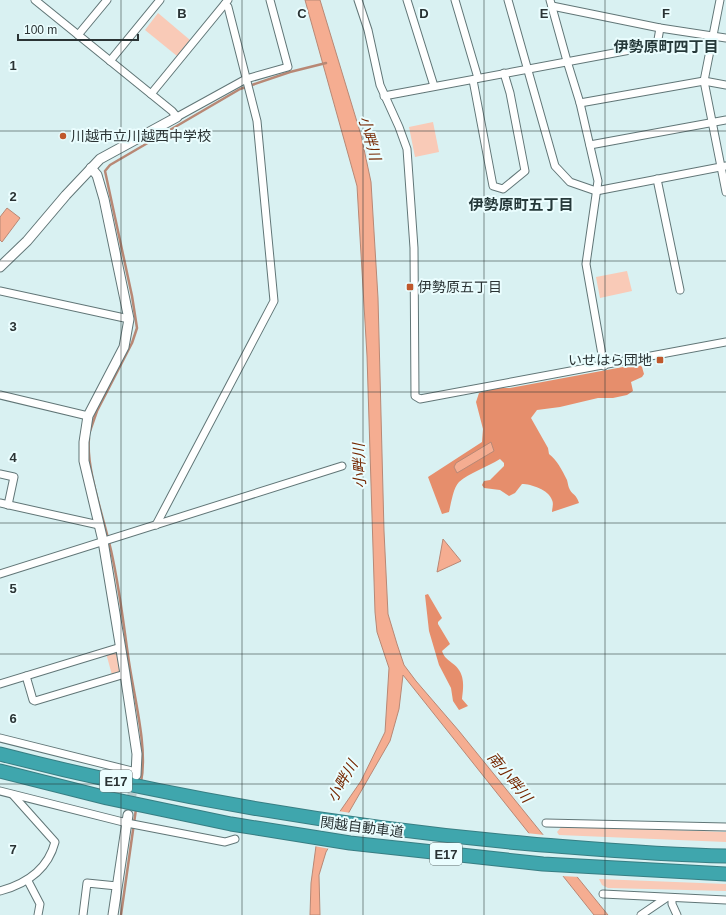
<svg xmlns="http://www.w3.org/2000/svg" width="726" height="915" font-family="Helvetica,'Noto Sans JP',sans-serif">
<rect width="100%" height="100%" fill="#d9f1f2"/>
<g fill="#f9cab7">
<polygon points="158,13 190,40 177,56 145,30"/>
<polygon points="433,122 439,152 415,157 409,127"/>
<polygon points="627,271 632,291 600,298 596,277"/>
<polygon points="114,651 117,653 120,673 112,675 106,653"/>
<polygon points="562,826 726,832 726,842 559,835 557,832"/>
<polygon points="599,879 726,884 726,891 608,888 602,885"/>
</g>
<g fill="#e68e6c">
<path d="M639,364L642,367L644,374L642,377L631,382L633,391L627,395L613,398H598L560,407L537,410L531,418L548,448L549,454C557,460 562,470 567,480C568,483 568,487 570,490C573,495 576,494 579,503L552,512C552,508 554,504 552,500C549,490 531,484 522,484L515,493L509,496L500,490L484,488L482,485L484,481L490,480L504,466V463L500,459C487,467 469,473 459,482C453,488 451,504 449,512L442,514L428,477L482,442L483,429L476,402L479,393L496,388H510Z"/>
<path d="M428,594L442,618L438,622V624L450,644L442,651C444,657 447,659 452,663C465,672 464,685 462,699L468,706L459,710L453,701L451,688L439,665L429,631L425,595Z"/>
</g>
<g fill="#f5ad91" stroke="#b88875">
<polygon points="305,0 320,0 361,135 371,182 378,298 384,531 388,614 397,644 404,665 416,681 459,731 608,915 594,915 403,675 399,709 390,741 326,852 319,875 320,915 310,915 311,883 316,846 361,781 385,732 389,668 377,632 375,612 367,356 357,186"/>
<polygon points="7,208 20,218 2,242 0,240 0,217"/>
<polygon points="491,442 494,451 457,473 454,467 456,463"/>
<polygon points="443,539 461,561 437,572"/>
</g>
<g fill="#d9f1f2">
<polygon points="338,811 351,813 330,849 314,846"/>
<polygon points="526,833 545,835 580,877 561,876"/>
</g>
<g fill="none" stroke-linecap="round" stroke-linejoin="round">
<g stroke="#b88875" stroke-width="2.5">
<polyline points="90,431 97,411 132,343 137,328 132,296 105,171 110,165 240,89 290,72 326,63"/>
<path d="M89,438C86,467 102,513 109,542C119,581 123,622 129,662C134,697 148,748 141,782"/>
<polyline points="121,915 136,809"/>
</g>
<polyline stroke="#b6cbcc" stroke-width="9" stroke-dasharray="9 4.5" stroke-linecap="butt" points="128,815 135,779"/>
<g stroke="#617677" stroke-width="9">
<g id="minor">
<polyline points="35,0 172,111 177,117 246,79 288,67 270,0"/>
<polyline points="358,0 368,30 380,85 399,127 407,149 414,248 415,396 420,399 726,342"/>
<polyline points="407,0 434,86"/>
<polyline points="455,0 478,78"/>
<polyline points="508,0 555,166 570,182 596,191 726,166"/>
<polyline points="550,0 567,61 580,103 598,181 586,264 604,366"/>
<polyline points="720,0 704,81 726,192"/>
<polyline points="552,6 660,28 726,38"/>
<polyline points="78,35 107,0"/>
<polyline points="110,61 160,0"/>
<polyline points="473,80 493,186 503,189 525,171 510,93 504,73"/>
<polyline points="151,94 228,0"/>
<polyline points="384,96 657,45 660,28"/>
<polyline points="580,103 704,81 726,85"/>
<polyline points="590,145 726,120"/>
<polyline points="657,179 680,290"/>
<polyline points="0,291 129,319"/>
<polyline points="0,395 88,416"/>
<polyline points="0,474 14,477 8,505"/>
<polyline points="0,503 99,525"/>
<polyline points="156,525 274,301 257,121 228,7 225,4"/>
<polyline points="0,574 342,466"/>
<polyline points="26,676 33,700 35,701 125,674"/>
<polyline points="0,684 121,647"/>
<polyline points="0,738 136,772"/>
<polyline points="0,791 127,823 225,842 235,839"/>
<polyline points="546,823 726,827"/>
<polyline points="28,881 40,904 38,915"/>
<path d="M0,891C26,884 48,869 55,842L13,795"/>
<polyline points="603,894 726,900"/>
<polyline points="672,898 672,904 677,915"/>
<polyline points="83,915 87,883 117,886"/>
<polyline points="641,915 666,898"/>
</g>
</g>
<g stroke="#617677" stroke-width="11">
<g id="tertiary">
<polyline points="91,168 97,175 104,199 129,319 124,347 88,416 84,442 84,461 103,541 125,674 137,754 136,775"/>
<polyline points="0,267 27,241 66,195 100,159 177,117"/>
<polyline points="113,915 128,815"/>
</g>
</g>
<g stroke="#387e83" stroke-width="15">
<g id="motorway">
<path d="M0,754C174,799 352,828 531,844C595,849 661,855 726,856"/>
<polyline points="0,771 107,798 231,824 350,843 543,864 726,874"/>
</g>
</g>
<use href="#minor" stroke="#fff" stroke-width="7"/>
<use href="#tertiary" stroke="#fff" stroke-width="9"/>
<use href="#motorway" stroke="#3fa6ad" stroke-width="13"/>
</g>
<path fill="none" stroke="#2a3334" stroke-width="1" stroke-opacity="0.55" d="M121,0V915M242,0V915M363,0V915M484,0V915M605,0V915M0,131H726M0,261H726M0,392H726M0,523H726M0,654H726M0,784H726"/>
<g fill="#bf582c" stroke="#eafdfe" stroke-width="1.5">
<circle cx="63" cy="136" r="4"/>
<rect x="406" y="283" width="8" height="8" rx="2"/>
<rect x="656" y="356" width="8" height="8" rx="2"/>
</g>
<g text-anchor="middle" dominant-baseline="central" stroke-width="4" stroke-linejoin="round" paint-order="stroke">
<g fill="#eafdfe" stroke="#647071" stroke-width="1">
<rect x="100" y="770" width="32" height="22" rx="3"/>
<rect x="430" y="843" width="32" height="22" rx="3"/>
</g>
<g font-size="13" font-weight="bold" fill="#2a3334">
<text x="116" y="781">E17</text>
<text x="446" y="854">E17</text>
</g>
<g font-size="14" fill="#2a3334" stroke="#eafdfe" text-anchor="start">
<text x="71" y="136">川越市立川越西中学校</text>
<text x="418" y="287">伊勢原五丁目</text>
<text x="652" y="360" text-anchor="end">いせはら団地</text>
</g>
<g font-size="14" fill="#2a3334" stroke="#eafdfe">
<text transform="translate(362 827) rotate(7)">関越自動車道</text>
</g>
<g font-size="15" font-weight="bold" fill="#253839" stroke="#eafdfe">
<text x="666" y="46">伊勢原町四丁目</text>
<text x="521" y="204">伊勢原町五丁目</text>
</g>
<g font-size="15" font-style="italic" fill="#752700" stroke="#eafdfe">
<text transform="translate(370 138) rotate(75)">小畔川</text>
<text transform="translate(359 466) rotate(-92)">小畔川</text>
<text transform="translate(510 777) rotate(51)">南小畔川</text>
<text transform="translate(342 781) rotate(-60)">小畔川</text>
</g>
</g>
<g font-size="13" text-anchor="middle" font-weight="bold" fill="#2a3334" stroke="#eafdfe" stroke-width="4" stroke-linejoin="round" paint-order="stroke">
<text x="182" y="18">B</text>
<text x="302" y="18">C</text>
<text x="424" y="18">D</text>
<text x="544" y="18">E</text>
<text x="666" y="18">F</text>
<text x="13" y="70">1</text>
<text x="13" y="201">2</text>
<text x="13" y="331">3</text>
<text x="13" y="462">4</text>
<text x="13" y="593">5</text>
<text x="13" y="723">6</text>
<text x="13" y="854">7</text>
</g>
<path d="M18 34v6h120v-6" fill="none" stroke="#2a3334" stroke-width="2"/>
<text x="24" y="34" font-size="12" fill="#2a3334" stroke="#eafdfe" stroke-width="3" paint-order="stroke">100 m</text>
</svg>
